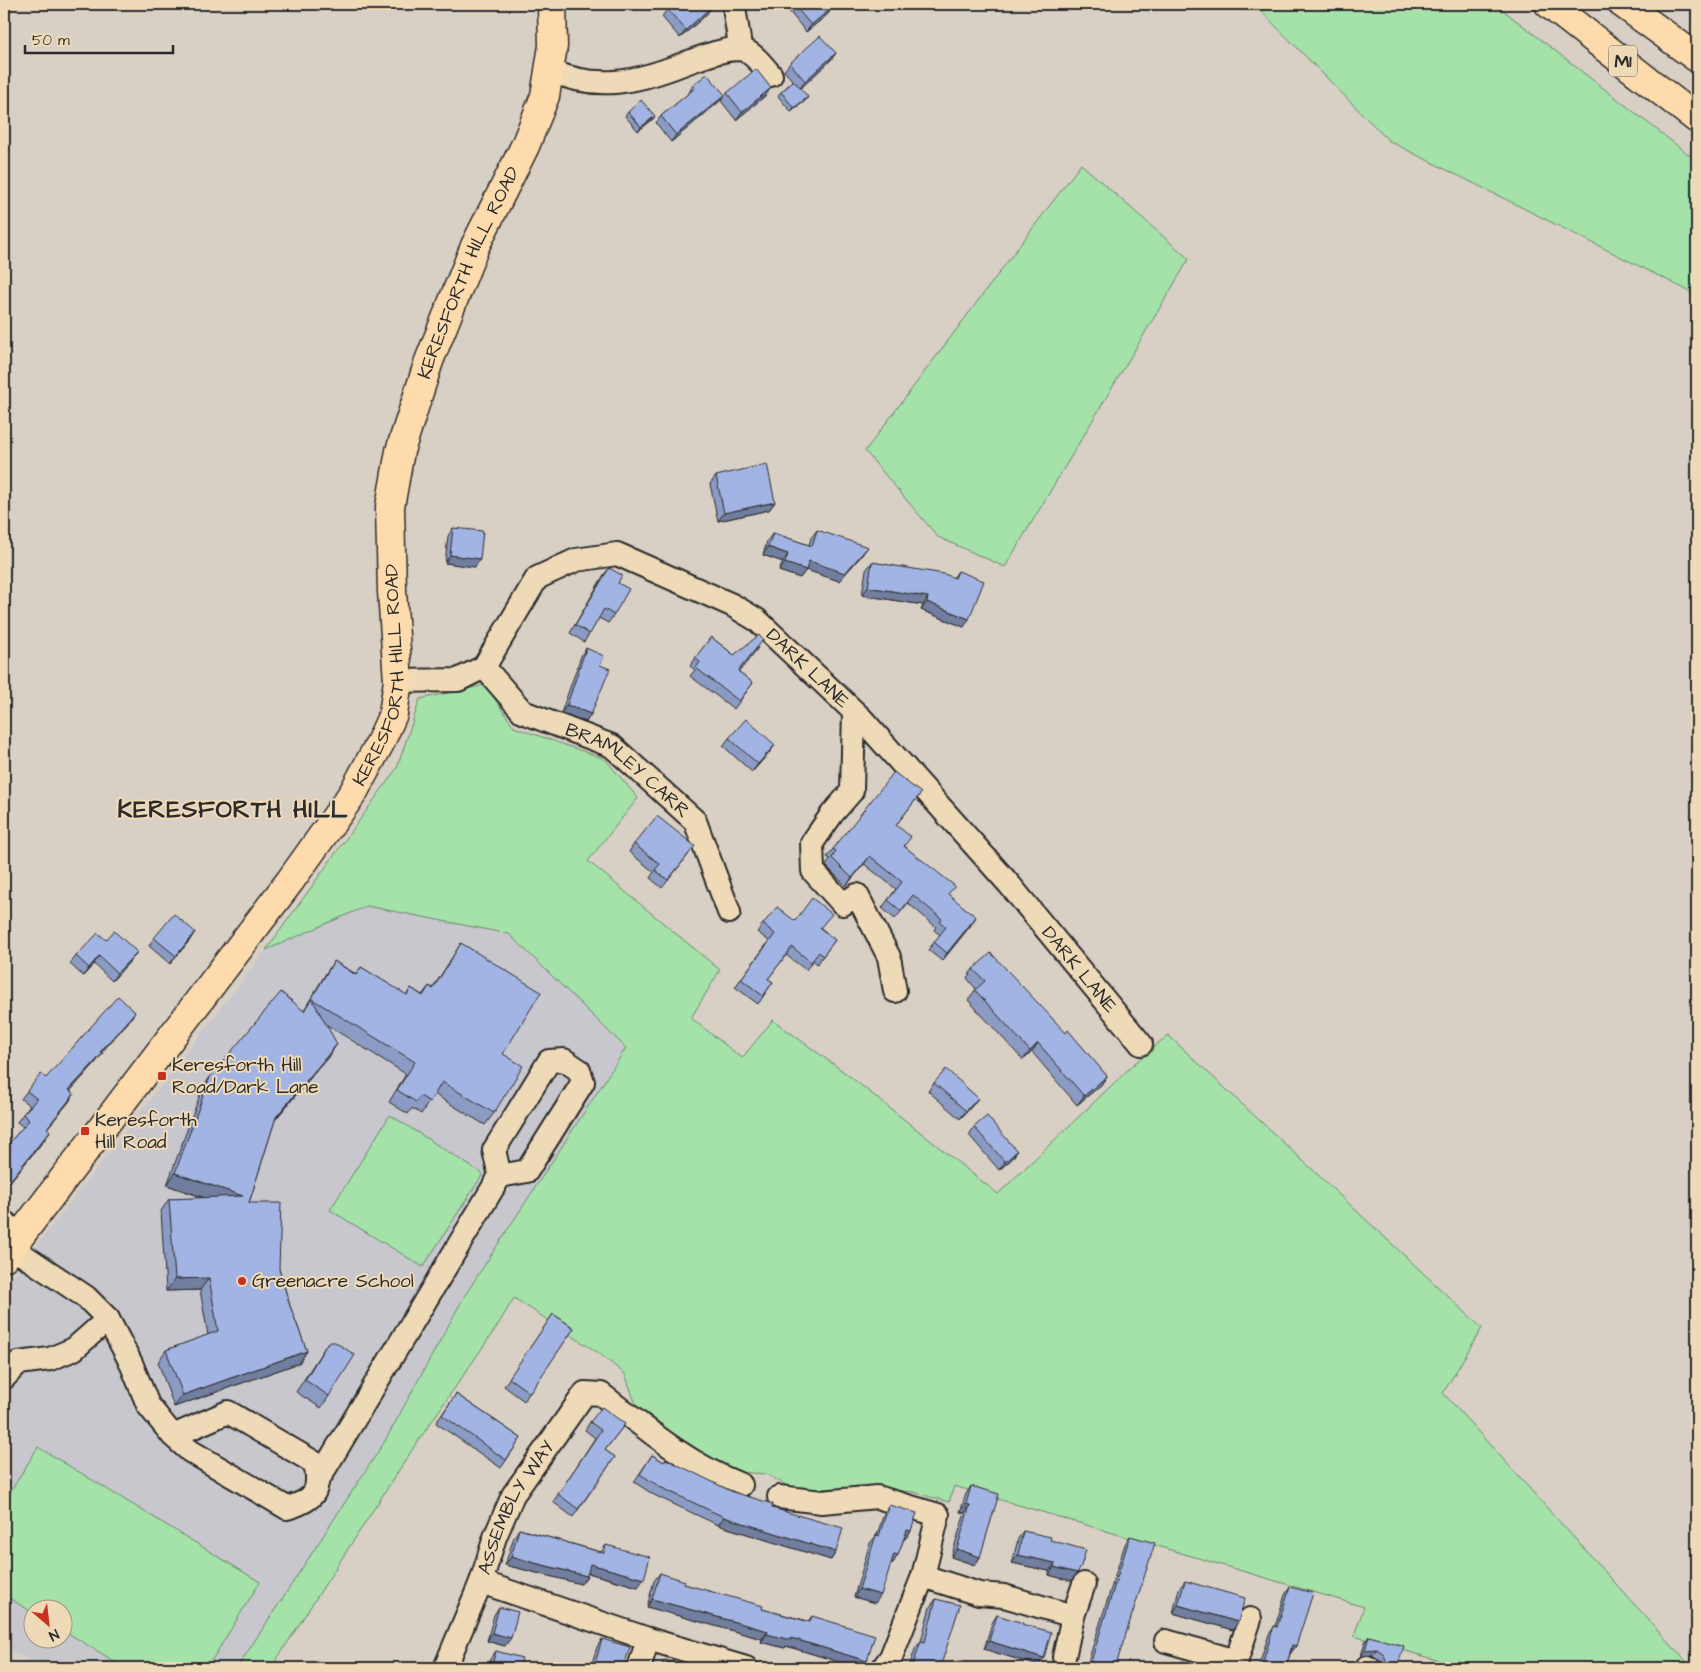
<svg xmlns="http://www.w3.org/2000/svg" width="1701" height="1672" font-family="'Architects Daughter',sans-serif">
<rect width="100%" height="100%" fill="#d8cfc5"/>
<filter id="ink" filterUnits="userSpaceOnUse"><feTurbulence type="fractalNoise" baseFrequency=".02" numOctaves="2"/><feDisplacementMap in="SourceGraphic" scale="10" xChannelSelector="R" yChannelSelector="G"/><feConvolveMatrix kernelMatrix="1 2 1 2 8 2 1 2 1" color-interpolation-filters="sRGB"/></filter>
<g filter="url(#ink)">
<path fill="#c8c7ce" fill-rule="evenodd" d="M367,906L509,934L626,1047L465,1295L385,1441L237,1668H47L4,1647V1288L266,950ZM32,1610H62V1640H32Z"/>
<g fill="#a4e2a9" stroke="#68866a">
<polygon points="1248,4 1495,4 1697,161 1697,295 1389,141 1254,4"/>
<polygon points="1081,164 1189,259 1005,567 938,537 865,451"/>
<polygon points="485,685 514,727 605,759 638,798 588,861 720,970 691,1018 742,1058 773,1020 848,1075 998,1194 1135,1063 1168,1035 1482,1328 1443,1393 1692,1668 1464,1668 1354,1636 1364,1607 954,1486 949,1502 913,1492 861,1487 795,1490 766,1474 737,1472 697,1451 636,1405 625,1374 600,1354 514,1298 496,1328 414,1447 271,1668 237,1668 385,1441 465,1295 626,1048 509,934 367,906 266,950 397,768 420,699"/>
<polygon points="390,1115 483,1174 423,1267 330,1210"/>
<polygon points="38,1447 260,1582 207,1668 125,1668 63,1630 62,1610 32,1610 32,1612 4,1595 4,1502"/>
</g>
<g fill="none" stroke-linecap="round" stroke-linejoin="round">
<g stroke="#2b2b2b" stroke-width="26">
<g id="minor">
<path d="M734,4C735,19 739,34 740,49"/>
<path d="M551,71C598,91 637,82 683,64C700,58 721,49 739,49C752,50 763,66 771,75"/>
<path id="s1" d="M484,667L523,712L612,746L695,821L729,912"/>
<path id="s2" d="M398,681L458,680L484,667L537,578L576,560L617,554L732,605L757,620L862,719L1009,884L1141,1044"/>
<polyline points="854,712 852,791 832,814 812,843 813,871 843,904 857,895 889,957 895,991"/>
<path d="M4,1222L10,1227L11,1247L86,1297L108,1319L131,1363L148,1405L173,1436L190,1451L287,1508C315,1500 321,1491 315,1463L228,1412L173,1436"/>
<polyline points="4,1378 18,1363 50,1359 74,1349 108,1319"/>
<polyline points="318,1480 500,1176 527,1171 583,1082 579,1070 564,1060 549,1061 494,1150 500,1176"/>
<polyline points="779,1497 822,1502 877,1497 938,1515 923,1576 891,1657 883,1668"/>
<polyline points="923,1576 979,1594 1004,1596 1073,1616"/>
<polyline points="481,1582 648,1639 746,1668"/>
<polyline points="1166,1641 1237,1661"/>
<polyline points="1064,1657 1073,1616 1084,1584"/>
<polyline points="1367,1667 1369,1668"/>
<path id="s3" d="M445,1668L481,1582L495,1537L513,1495L585,1393L601,1394C645,1428 689,1465 741,1485"/>
<polyline points="639,1668 648,1639"/>
<polyline points="1234,1668 1250,1619"/>
</g>
</g>
<g stroke="#2b2b2b" stroke-width="31">
<g id="major">
<path id="s4" d="M4,1257L290,881L353,793L380,743L393,714L398,681L392,591L390,507L400,451L429,361L475,246L525,146L545,96L553,46L552,4"/>
</g>
</g>
<g stroke="#2b2b2b" stroke-width="31">
<g id="highway">
<polyline points="1549,4 1697,119"/>
<polyline points="1623,4 1697,58"/>
</g>
</g>
<use href="#minor" stroke="#efdab8" stroke-width="22"/>
<use href="#major" stroke="#fedbac" stroke-width="28"/>
<use href="#highway" stroke="#fedbac" stroke-width="28"/>
</g>
<g fill="#8b9bc3" stroke="#2b2b2b">
<polygon points="785,4 828,4 832,8 827,15 806,32 784,5"/>
<polygon points="667,9 707,14 680,38 662,17"/>
<polygon points="836,53 830,61 800,88 805,101 791,112 778,96 781,92 793,81 784,71 790,63"/>
<polygon points="693,85 720,101 671,142 656,123 661,116 689,93"/>
<polygon points="727,93 765,96 736,120 721,101"/>
<polygon points="628,112 655,116 652,120 638,131 625,116"/>
<polygon points="716,476 775,502 769,510 718,521 710,484"/>
<polygon points="453,528 480,559 475,567 445,563 448,536"/>
<polygon points="817,530 862,555 839,581 806,570 800,578 779,571 783,562 763,555 767,541 773,533 809,545 811,538"/>
<polygon points="872,562 953,578 958,571 964,627 921,610 923,605 862,595 866,570"/>
<polygon points="609,568 618,583 614,615 608,623 599,618 584,642 570,633 603,576"/>
<polygon points="711,637 734,655 758,648 739,672 753,683 734,709 690,676 695,670 690,666"/>
<polygon points="586,648 600,665 591,714 586,722 561,713 581,656"/>
<polygon points="729,738 775,745 769,753 752,772 723,746"/>
<polygon points="921,793 896,825 905,846 949,895 971,925 942,961 928,950 940,935 934,930 936,927 908,903 895,919 882,908 896,889 864,864 846,886 826,866 830,859 827,857 833,849"/>
<polygon points="634,844 689,854 662,888 650,878 654,872 629,852"/>
<polygon points="795,921 821,928 835,940 817,964 813,960 806,970 786,955 768,979 773,982 758,1004 735,987 769,941 757,932 763,924"/>
<polygon points="154,938 190,940 170,964 149,946"/>
<polygon points="106,940 137,952 131,960 112,981 94,964 83,976 70,964 76,956"/>
<polygon points="461,943 503,1054 494,1113 485,1125 434,1094 421,1114 412,1108 408,1114 389,1102 406,1074 327,1025 329,1056 275,1120 249,1203 279,1269 290,1306 307,1351 299,1363 174,1407 158,1362 166,1350 208,1335 200,1290 166,1291 161,1211 169,1199 204,1198 167,1185 202,1089 210,1077 304,1010 326,973 334,961 356,974 361,967 406,995 411,988 422,995 429,986 433,988"/>
<polygon points="973,969 1066,1033 1107,1076 1101,1085 1077,1105 1032,1052 1023,1060 968,1000 976,989 967,978"/>
<polygon points="130,1020 101,1052 97,1061 70,1091 74,1094 47,1128 45,1139 4,1189 4,1149 23,1127 17,1122 23,1114 30,1106 21,1099 27,1091"/>
<polygon points="934,1083 978,1098 972,1106 960,1119 928,1091"/>
<polygon points="974,1127 1017,1151 1012,1159 999,1170 969,1135"/>
<polygon points="553,1314 574,1328 524,1401 504,1386"/>
<polygon points="328,1342 329,1396 321,1408 296,1392"/>
<polygon points="456,1394 521,1438 501,1468 436,1423"/>
<polygon points="590,1422 625,1424 605,1450 615,1457 573,1517 553,1502 595,1438 585,1430"/>
<polygon points="652,1455 664,1462 772,1508 836,1552 831,1560 718,1525 654,1495 634,1482"/>
<polygon points="971,1486 980,1557 975,1565 951,1557 965,1513 960,1512 966,1494"/>
<polygon points="889,1505 911,1531 905,1539 904,1539 893,1563 891,1563 875,1603 854,1597 870,1543 877,1535 884,1513"/>
<polygon points="519,1529 601,1552 606,1545 638,1587 588,1573 587,1576 581,1584 505,1565 514,1537"/>
<polygon points="1023,1531 1050,1540 1071,1581 1049,1575 1049,1571 1012,1563 1018,1539"/>
<polygon points="1130,1536 1115,1668 1086,1668 1125,1544"/>
<polygon points="660,1573 684,1584 762,1609 808,1621 812,1616 867,1661 862,1668 860,1668 786,1646 785,1648 761,1642 762,1639 647,1607 654,1581"/>
<polygon points="1185,1581 1233,1630 1173,1613 1179,1589"/>
<polygon points="1290,1587 1296,1646 1290,1654 1286,1668 1258,1668 1269,1634 1275,1626 1285,1595"/>
<polygon points="936,1599 940,1668 909,1668 915,1649 921,1641 930,1607"/>
<polygon points="499,1607 505,1646 487,1641 494,1615"/>
<polygon points="997,1615 1022,1624 1039,1666 984,1649 992,1623"/>
<polygon points="1369,1636 1397,1668 1382,1668 1382,1667 1380,1660 1372,1655 1361,1656 1365,1642"/>
<polygon points="602,1639 624,1666 622,1668 587,1668 589,1666 591,1666 597,1647"/>
<polygon points="496,1651 519,1668 488,1668 490,1659"/>
<polygon points="665,1660 692,1668 659,1668"/>
</g>
<g fill="#717e9f" stroke="#2b2b2b">
<polygon points="712,6 707,14 680,38 686,30"/>
<polygon points="832,8 827,15 806,32 811,25"/>
<polygon points="836,53 830,61 800,89 805,81"/>
<polygon points="771,88 765,96 736,120 742,112"/>
<polygon points="725,95 720,101 671,142 676,135"/>
<polygon points="808,97 805,101 791,112 794,108"/>
<polygon points="655,116 652,120 638,131 641,127"/>
<polygon points="775,502 769,510 718,521 724,513"/>
<polygon points="768,547 788,554 783,562 763,555"/>
<polygon points="868,547 862,555 839,581 803,569 809,561"/>
<polygon points="450,555 480,559 475,567 445,563"/>
<polygon points="785,563 806,570 800,578 779,571"/>
<polygon points="868,587 928,597 923,605 862,595"/>
<polygon points="927,602 969,619 964,627 921,610"/>
<polygon points="567,705 591,714 586,722 561,713"/>
<polygon points="775,745 769,753 752,772 758,764"/>
<polygon points="870,856 864,864 846,886 852,878"/>
<polygon points="976,917 971,925 942,961 947,953"/>
<polygon points="195,932 190,940 170,964 176,956"/>
<polygon points="137,952 131,960 112,981 117,973"/>
<polygon points="99,956 94,964 83,976 89,968"/>
<polygon points="135,1012 130,1020 95,1060 100,1052"/>
<polygon points="1038,1043 1032,1052 1023,1060 1030,1051"/>
<polygon points="337,1044 329,1056 267,1129 276,1117"/>
<polygon points="103,1053 97,1061 64,1098 69,1090"/>
<polygon points="1107,1076 1101,1085 1077,1105 1084,1096"/>
<polygon points="74,1094 69,1102 41,1136 47,1128"/>
<polygon points="978,1098 972,1106 960,1119 966,1111"/>
<polygon points="50,1131 45,1139 4,1189 5,1187"/>
<polygon points="1017,1151 1012,1159 999,1170 1005,1162"/>
<polygon points="175,1173 243,1196 235,1208 167,1185"/>
<polygon points="209,1278 200,1290 166,1291 175,1279"/>
<polygon points="307,1351 299,1363 174,1407 183,1395"/>
<polygon points="966,1504 970,1505 965,1513 960,1512"/>
<polygon points="724,1517 836,1552 831,1560 718,1525"/>
<polygon points="907,1530 911,1531 905,1539 901,1538"/>
<polygon points="957,1549 980,1557 975,1565 951,1557"/>
<polygon points="894,1554 898,1555 893,1563 889,1562"/>
<polygon points="1018,1555 1055,1563 1049,1571 1012,1563"/>
<polygon points="511,1557 587,1576 581,1584 505,1565"/>
<polygon points="590,1564 644,1579 638,1587 585,1572"/>
<polygon points="1054,1567 1077,1573 1071,1581 1049,1575"/>
<polygon points="859,1589 881,1595 875,1603 854,1597"/>
<polygon points="652,1599 768,1631 762,1639 647,1607"/>
<polygon points="1178,1605 1238,1622 1233,1630 1173,1613"/>
<polygon points="492,1633 511,1638 505,1646 487,1641"/>
<polygon points="767,1634 791,1638 867,1661 862,1668 860,1668 786,1646 785,1648 761,1642"/>
<polygon points="989,1641 1044,1658 1039,1666 984,1649"/>
<polygon points="1292,1645 1296,1646 1290,1654"/>
<polygon points="1377,1649 1372,1655 1361,1656 1365,1650"/>
<polygon points="616,1663 624,1666 622,1668 613,1668"/>
</g>
<g fill="#a2b4e3" stroke="#2b2b2b">
<polygon points="673,4 710,4 712,6 686,30 667,9"/>
<polygon points="793,4 828,4 832,8 811,25"/>
<polygon points="820,36 836,53 805,81 790,63"/>
<polygon points="756,69 771,88 742,112 727,93"/>
<polygon points="707,74 725,95 676,135 661,116 695,88 693,85"/>
<polygon points="794,81 808,97 794,108 781,92"/>
<polygon points="641,100 655,116 641,127 628,112"/>
<polygon points="767,464 775,502 724,513 716,476"/>
<polygon points="453,528 483,531 480,559 450,555"/>
<polygon points="817,530 868,547 845,573 809,561 806,570 785,563 788,554 768,547 773,533 812,546"/>
<polygon points="872,562 944,574 955,578 958,571 984,581 969,619 927,602 928,597 868,587"/>
<polygon points="609,568 622,575 618,583 629,589 614,615 604,609 590,634 575,625"/>
<polygon points="759,635 763,640 738,671 753,683 739,701 696,668 700,662 695,658 711,637 734,655"/>
<polygon points="586,648 604,656 600,665 610,669 591,714 567,705"/>
<polygon points="746,719 775,745 758,764 729,738"/>
<polygon points="894,772 921,793 896,825 911,837 904,846 955,886 948,894 976,917 947,953 934,942 946,927 940,922 942,919 913,895 901,911 888,900 902,882 870,856 852,878 832,858 836,851 833,849"/>
<polygon points="657,816 695,846 668,880 655,870 660,864 634,844"/>
<polygon points="812,898 832,914 820,928 835,940 823,956 819,952 811,962 792,947 768,979 773,982 763,996 741,979 775,934 763,924 777,907 795,921"/>
<polygon points="174,914 195,932 176,956 154,938"/>
<polygon points="114,931 137,952 117,973 99,956 89,968 76,956 98,933 106,940"/>
<polygon points="461,943 541,992 503,1054 523,1066 494,1113 442,1082 430,1102 420,1096 416,1102 397,1090 415,1062 312,999 337,1044 276,1117 249,1203 281,1203 279,1269 290,1306 307,1351 183,1395 166,1350 218,1331 209,1278 175,1279 169,1199 243,1196 175,1173 210,1077 281,992 304,1011 334,961 356,975 361,967 407,995 411,988 423,996 429,986 433,989"/>
<polygon points="991,953 1066,1033 1068,1030 1107,1076 1084,1096 1038,1043 1030,1051 975,990 985,981 973,969"/>
<polygon points="118,996 135,1012 100,1052 103,1053 69,1090 74,1094 47,1128 50,1131 5,1187 4,1186 4,1149 29,1120 23,1114 37,1099 27,1091 41,1074 46,1078"/>
<polygon points="946,1069 978,1098 966,1111 934,1083"/>
<polygon points="987,1116 1017,1151 1005,1162 974,1127"/>
<polygon points="553,1314 574,1328 530,1393 509,1378"/>
<polygon points="328,1342 335,1342 355,1355 329,1396 305,1380"/>
<polygon points="456,1394 521,1438 506,1460 442,1415"/>
<polygon points="602,1407 625,1424 605,1450 615,1457 578,1509 558,1494 601,1430 590,1422"/>
<polygon points="652,1455 664,1462 666,1459 733,1492 773,1504 772,1508 843,1528 836,1552 724,1517 660,1487 640,1474"/>
<polygon points="971,1486 999,1494 980,1557 957,1549 970,1505 966,1504"/>
<polygon points="889,1505 917,1513 911,1531 907,1530 898,1555 894,1554 881,1595 859,1589 876,1535 879,1536"/>
<polygon points="519,1529 604,1553 606,1545 650,1557 644,1579 590,1564 587,1576 511,1557"/>
<polygon points="1023,1531 1051,1537 1050,1540 1086,1550 1081,1566 1077,1573 1054,1567 1055,1563 1018,1555"/>
<polygon points="1130,1536 1155,1543 1115,1668 1089,1668"/>
<polygon points="660,1573 685,1581 684,1584 763,1606 762,1609 810,1622 812,1616 875,1635 867,1661 791,1638 791,1640 767,1634 768,1631 652,1599"/>
<polygon points="1185,1581 1245,1598 1238,1622 1178,1605"/>
<polygon points="1290,1587 1313,1593 1296,1646 1292,1645 1286,1668 1261,1668 1274,1626 1277,1627"/>
<polygon points="936,1599 960,1605 940,1668 912,1668 921,1641 925,1642"/>
<polygon points="499,1607 518,1612 511,1638 492,1633"/>
<polygon points="997,1615 1023,1623 1022,1624 1051,1632 1044,1658 989,1641"/>
<polygon points="1369,1636 1404,1646 1397,1668 1384,1668 1386,1661 1384,1654 1377,1649 1365,1650"/>
<polygon points="602,1639 630,1647 624,1666 616,1663 615,1668 588,1668 589,1666 594,1667"/>
<polygon points="496,1651 522,1658 519,1668 491,1668"/>
<polygon points="665,1660 692,1668 663,1668"/>
<polygon points="1182,1661 1206,1668 1180,1668"/>
</g>
</g>
<g fill="#c8321e" stroke="#efdab8" stroke-width="2">
<rect x="157" y="1071" width="10" height="10" rx="2.5"/>
<rect x="80" y="1126" width="10" height="10" rx="2.5"/>
<circle cx="242" cy="1281" r="5"/>
</g>
<g text-anchor="middle" dominant-baseline="central" stroke-width="4" stroke-linejoin="round" paint-order="stroke">
<rect fill="#efdab8" stroke="#666055" stroke-width="1" x="1609" y="45.5" width="28" height="31" rx="4"/>
<g font-size="18" font-weight="bold" fill="#2b2b2b">
<text x="1623" y="61">M1</text>
</g>
<g font-size="19" fill="#2b2b2b" stroke="#efdab8">
<text stroke="none"><textPath href="#s4" startOffset="1125">KERESFORTH HILL ROAD</textPath></text>
<text stroke="none"><textPath href="#s2" startOffset="502">DARK LANE</textPath></text>
<text stroke="none"><textPath href="#s4" startOffset="705">KERESFORTH HILL ROAD</textPath></text>
<text stroke="none"><textPath href="#s1" startOffset="181">BRAMLEY CARR</textPath></text>
<text stroke="none"><textPath href="#s2" startOffset="908">DARK LANE</textPath></text>
<text stroke="none"><textPath href="#s3" startOffset="176">ASSEMBLY WAY</textPath></text>
</g>
<g font-size="19" fill="#2b2b2b" stroke="#efdab8" text-anchor="start">
<text x="172" y="1065">Keresforth Hill<tspan x="172" dy="22">Road/Dark Lane</tspan></text>
<text x="95" y="1120">Keresforth<tspan x="95" dy="22">Hill Road</tspan></text>
<text x="252" y="1281">Greenacre School</text>
</g>
<g font-size="24" font-weight="bold" letter-spacing="1" fill="#2b2b2b" stroke="#efdab8">
<text x="233" y="810">KERESFORTH HILL</text>
</g>
</g>
<rect width="1701" height="1672" fill="none" stroke="#efdab8" stroke-width="20"/>
<rect x="10" y="10" width="1681" height="1652" fill="none" stroke="#2b2b2b" stroke-width="2" filter="url(#ink)"/>
<g transform="translate(48 1624) rotate(152)"><circle r="24" fill="#efdab8" stroke="#a19480"/>
<path d="M0-4L9 19L0 12L-9 19Z" fill="#c8321e"/>
<text y="-8" font-size="14" font-weight="bold" text-anchor="middle" fill="#2b2b2b">N</text>
</g>
<path d="M25 45v8h148v-8" fill="none" stroke="#2b2b2b" stroke-width="2.5"/>
<text x="32" y="45" font-size="15" fill="#2b2b2b" stroke="#efdab8" stroke-width="4" paint-order="stroke">50 m</text>
</svg>
